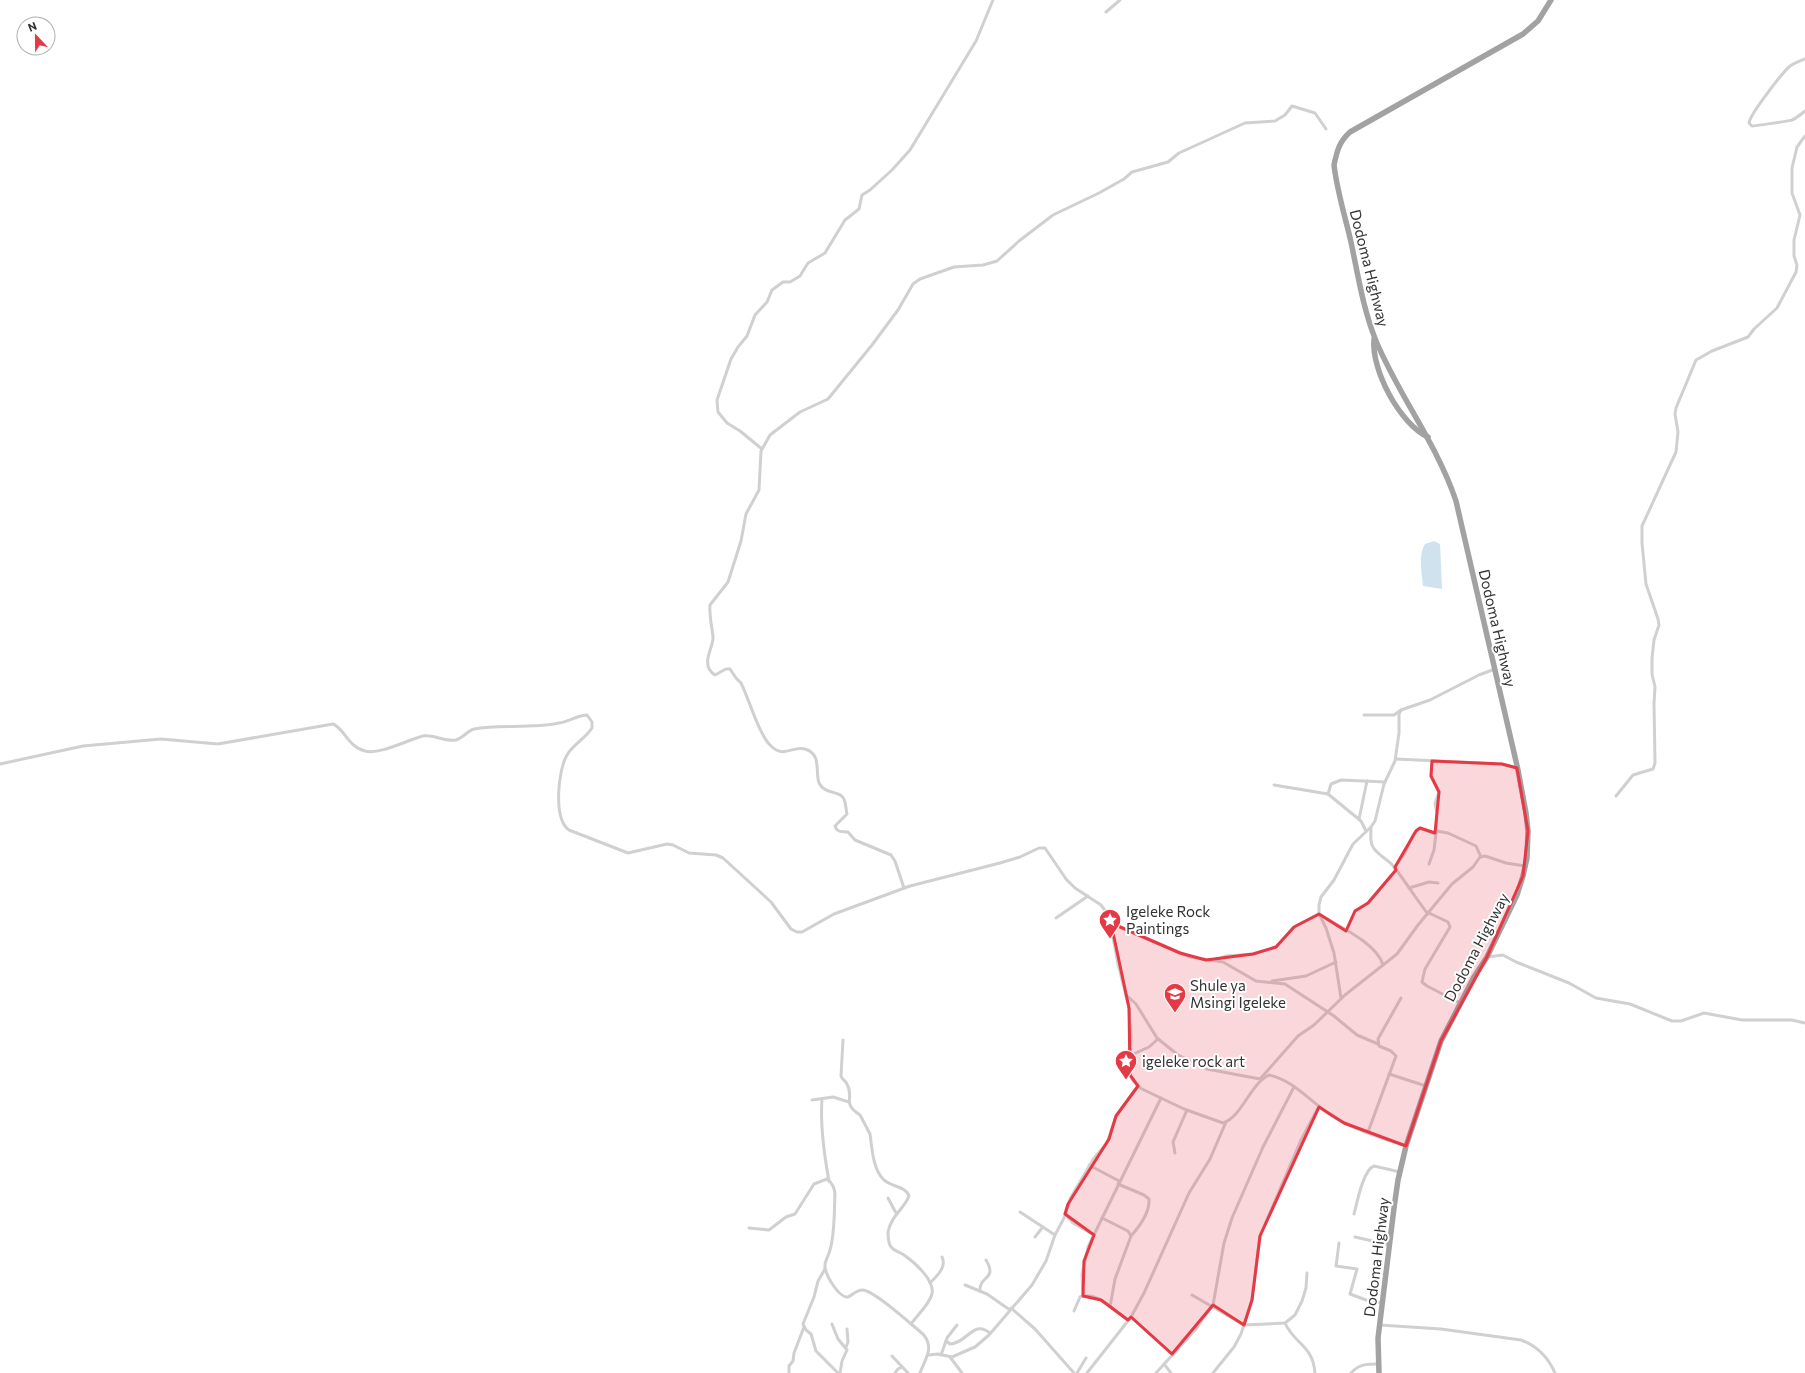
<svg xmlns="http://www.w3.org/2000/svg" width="1805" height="1373" font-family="Commissioner,sans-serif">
<rect width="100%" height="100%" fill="#fff"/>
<path fill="#cfe2ee" d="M1434,541L1440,544L1442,589L1423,586C1422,573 1418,555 1425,544Z"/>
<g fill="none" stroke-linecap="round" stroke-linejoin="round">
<g stroke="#d0d0d0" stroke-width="3">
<polyline points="1106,12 1120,0"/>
<path d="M1805,59C1800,61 1795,63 1790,66C1783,72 1750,114 1749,123L1752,126C1754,126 1790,121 1792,120C1797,118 1801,114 1805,111"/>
<polyline points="762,449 740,431 727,423 718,412 717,400 731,359 738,347 747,336 755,315 767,302 772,290 783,282 790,282 800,276 808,263 825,253 845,220 859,209 862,195 870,190 892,170 910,150 976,41 993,0"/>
<polyline points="1364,715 1394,715 1401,710 1430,700 1479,675 1495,669"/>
<polyline points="1396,759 1502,764 1517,768"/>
<polyline points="1432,761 1431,776 1439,792 1435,804 1437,813 1436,831 1448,833 1476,846 1481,857"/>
<path d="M0,764L83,746L161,739L218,744L333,724C344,728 348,747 365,751C380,755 407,740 423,736C434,734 444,742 456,740C463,738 467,731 474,729C500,724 531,729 559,723C568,722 578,715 587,715L592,722V728C585,739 573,744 567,755C558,770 553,819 569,830L628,853L667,844L673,845L689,853L716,855L723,858L771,902L791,929L797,932H802L834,914L910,886L1000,863L1020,857L1039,848H1045L1066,879L1075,888L1101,905L1109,916L1118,964L1129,1008L1131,1036L1130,1075L1133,1081L1142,1089L1184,1109L1223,1123C1242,1117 1250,1084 1269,1075C1293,1080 1310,1101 1329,1114C1351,1129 1381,1138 1406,1146"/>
<polyline points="1274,785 1328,794 1361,821 1366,831"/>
<polyline points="1328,794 1331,784 1341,780 1385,782"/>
<polyline points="1616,796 1633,775 1653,769 1655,763 1654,704 1655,687 1652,674 1652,658 1654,640 1659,625 1658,619 1646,584 1642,543 1642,526 1676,452 1678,432 1675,414 1676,408 1696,360 1712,351 1748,337 1754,329 1777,308 1796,272 1797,265 1794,256 1794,240 1800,215 1792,193 1792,168 1797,147 1805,136"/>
<polyline points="1359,819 1367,781"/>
<path d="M1371,827C1371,833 1370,840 1372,845C1376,855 1387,858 1394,867C1406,882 1416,899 1428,914"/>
<polyline points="1429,864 1434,850 1436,833"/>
<polyline points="1395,867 1405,853 1413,835 1416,831 1420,828 1436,834"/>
<path d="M904,888L895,861L891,855L855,840L848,832C842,831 837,833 835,826L847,814C846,810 846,804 844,799C840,790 825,795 819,783C815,772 822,754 805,749C794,745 784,759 771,746C759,735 749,699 741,683L736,678L730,669H726L715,675C699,665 714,647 713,637C712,627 709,615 710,605L728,582L741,541L746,514L759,490L761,451L770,435L800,412L828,399L872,345L898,310L913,284L920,279L954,267L983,265L997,261L1019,241L1053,215L1099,193L1124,179L1132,172L1168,162L1179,153L1245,123L1275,121L1285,115L1292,106L1315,113L1326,129"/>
<polyline points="1409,888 1429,882 1438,883"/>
<polyline points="1429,913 1448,922 1450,927 1425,969 1422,982 1427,986 1460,1003"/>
<polyline points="1056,918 1088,896"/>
<polyline points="1111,923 1190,957 1223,962 1256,981 1285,984 1334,1016 1357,1035 1378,1044"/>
<polyline points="1346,931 1355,911 1368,903 1396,870"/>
<polyline points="1487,957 1503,955 1516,962 1569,983 1596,998 1630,1004 1672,1021 1681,1021 1704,1013 1742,1020 1792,1020 1805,1023"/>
<path d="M1216,960L1226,956L1253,954L1276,947L1294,927L1319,914C1338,926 1377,943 1383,965"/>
<polyline points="1272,981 1306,976 1336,962"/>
<polyline points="1126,995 1136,1004 1157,1038 1178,1055 1207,1069 1260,1079"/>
<polyline points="1341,998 1334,953 1326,928 1319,914 1319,905 1321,897 1334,880 1353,844 1371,827 1375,821 1384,784 1395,761 1399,733 1399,714 1401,710"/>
<path d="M843,1040L841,1076C842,1080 845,1080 847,1084C855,1098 841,1103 860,1115C861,1117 869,1132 870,1134C872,1148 873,1169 883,1179C890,1187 906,1186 909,1196C904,1209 891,1216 888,1232C888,1237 888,1243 891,1247C894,1251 900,1252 904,1255C914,1262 935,1280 932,1294C929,1305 918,1314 911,1324"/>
<polyline points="1129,1056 1149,1047 1158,1039"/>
<polyline points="1389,1074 1426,1086"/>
<polyline points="1260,1079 1298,1036 1314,1025 1345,995 1397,954 1418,925 1452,884 1473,867 1480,857 1485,856 1506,863 1525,866"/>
<path d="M822,1099C820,1126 824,1154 829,1181"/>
<polyline points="812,1100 833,1097 849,1102"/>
<polyline points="1368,1132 1396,1056 1391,1051 1379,1046 1378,1039 1401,998"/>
<polyline points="1175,1153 1173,1142 1187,1110"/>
<polyline points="1089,1165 1119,1181"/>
<path d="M1118,1184L1144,1195L1149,1199C1150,1212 1139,1227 1131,1236"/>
<polyline points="888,1198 896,1213"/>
<polyline points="1020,1212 1055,1235"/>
<polyline points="1065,1214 1073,1223 1094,1235"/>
<path d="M1354,1214C1357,1203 1363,1170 1374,1166L1400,1172"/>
<polyline points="1102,1218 1128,1231 1131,1236 1115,1279 1110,1307"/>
<path d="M749,1228L769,1230L786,1217L795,1214L814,1184L827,1179C833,1184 834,1187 835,1194C834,1212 835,1233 830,1250C829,1255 824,1262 825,1267C826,1276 839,1298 848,1297C852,1295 857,1290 862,1290C873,1289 913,1326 923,1334C935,1348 925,1359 920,1373"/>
<polyline points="1035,1237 1042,1228"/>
<polyline points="1355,1237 1390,1245"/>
<polyline points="1339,1243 1336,1266 1357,1269 1350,1294 1366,1300 1382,1303"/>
<polyline points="825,1269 818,1281 814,1297 803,1324 806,1330 811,1334 816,1351 838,1373"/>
<path d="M930,1283C937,1276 947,1267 942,1257"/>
<polyline points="965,1285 987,1294 1010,1310"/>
<path d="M980,1291C979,1275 998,1280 986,1260"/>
<polyline points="1192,1295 1244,1325 1285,1323 1295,1315 1302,1301 1306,1288 1307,1273"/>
<polyline points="1083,1296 1082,1274 1088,1247 1161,1098"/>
<polyline points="1011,1308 1035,1329 1074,1373"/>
<path d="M1074,1311L1080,1297C1097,1290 1115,1312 1128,1320"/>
<polyline points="1131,1317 1172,1354"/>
<path d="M1285,1323C1295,1345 1313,1345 1315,1373"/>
<polyline points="832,1324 838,1339 847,1350 842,1361 840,1373"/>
<path d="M1380,1325L1441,1329L1521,1340C1537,1346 1548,1357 1555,1373"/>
<path d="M946,1341L950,1344C968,1343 973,1319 990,1333"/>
<polyline points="846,1347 848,1342 847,1329"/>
<polyline points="929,1355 938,1354 952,1357 975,1347 989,1335 1032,1285 1046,1261 1055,1235 1064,1218 1071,1197 1094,1158 1107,1143 1116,1116 1138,1086"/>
<polyline points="941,1355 947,1338 957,1325"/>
<polyline points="892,1356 908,1373"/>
<polyline points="950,1357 962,1373"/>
<polyline points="1164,1364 1171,1373"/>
<polyline points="789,1373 789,1366 793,1361 794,1353 804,1327"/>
<polyline points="895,1373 898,1369 902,1367"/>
<polyline points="1077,1373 1086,1358"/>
<polyline points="1087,1373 1131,1317 1144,1293 1189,1193 1210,1159 1226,1122"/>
<polyline points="1156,1373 1196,1329 1213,1305 1224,1243 1232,1218 1263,1147 1294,1087"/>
<polyline points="1213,1373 1234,1347 1241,1334 1252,1300 1260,1236 1301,1140 1319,1106"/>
<path d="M1351,1373C1359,1364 1367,1364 1378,1364"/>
</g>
<g stroke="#a2a2a2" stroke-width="5.5">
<path d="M1374,339C1371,370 1400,424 1428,437"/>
<path d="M1379,1373L1378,1338L1394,1208L1398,1180L1406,1146L1441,1041L1474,977L1487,957L1517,895L1523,876L1527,858L1528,831L1526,813L1518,770L1456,501C1437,444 1399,396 1376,341C1363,309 1358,275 1351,242C1345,216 1337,191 1334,165C1337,151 1339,142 1350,132L1523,34L1538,21L1551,0"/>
</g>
</g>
<path fill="#e63946" fill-opacity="0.2" stroke="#e63946" stroke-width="3" stroke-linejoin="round" d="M1432,761L1502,764L1517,768L1528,831L1523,876L1487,957L1441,1041L1406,1146L1344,1123L1319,1107L1260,1236L1252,1300L1244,1325L1213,1305L1172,1354L1131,1317L1128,1320L1101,1300L1083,1296L1084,1261L1094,1235L1065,1214L1068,1204L1109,1139L1116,1116L1138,1086L1130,1075L1129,1008L1111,923L1180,953L1206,960L1253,954L1276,947L1294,927L1319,914L1346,931L1355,911L1368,903L1396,870L1395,867L1416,831L1420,828L1435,833L1439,792L1431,776Z"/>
<defs>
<g id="sight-pin" transform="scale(1.15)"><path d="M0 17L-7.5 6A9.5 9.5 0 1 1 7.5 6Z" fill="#e63946" stroke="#fff"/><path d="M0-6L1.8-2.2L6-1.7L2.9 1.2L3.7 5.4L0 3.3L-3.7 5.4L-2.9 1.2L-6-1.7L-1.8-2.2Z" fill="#fff"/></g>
<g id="school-pin" transform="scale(1.15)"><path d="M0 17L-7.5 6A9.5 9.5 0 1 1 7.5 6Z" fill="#e63946" stroke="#fff"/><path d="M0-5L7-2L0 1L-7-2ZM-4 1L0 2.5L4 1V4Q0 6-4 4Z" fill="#fff"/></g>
</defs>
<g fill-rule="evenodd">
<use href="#sight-pin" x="1110" y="920"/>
<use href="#school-pin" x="1175" y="994"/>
<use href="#sight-pin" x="1126" y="1061"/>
</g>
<g text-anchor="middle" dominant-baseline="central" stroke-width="4" stroke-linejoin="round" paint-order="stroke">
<g font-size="15" fill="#333" stroke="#fff">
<text transform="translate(1370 268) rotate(76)">Dodoma Highway</text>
<text transform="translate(1498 628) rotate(77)">Dodoma Highway</text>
<text transform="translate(1476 947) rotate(-62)">Dodoma Highway</text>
<text transform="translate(1376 1257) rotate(-83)">Dodoma Highway</text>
</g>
<g font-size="15" fill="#333" stroke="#fff" text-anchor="start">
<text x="1126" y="911">Igeleke Rock<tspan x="1126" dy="17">Paintings</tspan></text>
<text x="1190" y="985">Shule ya<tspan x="1190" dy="17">Msingi Igeleke</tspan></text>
<text x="1142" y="1061">igeleke rock art</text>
</g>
</g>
<g transform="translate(36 36) rotate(338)"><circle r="19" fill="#ffffff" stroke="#adadad"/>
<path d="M0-3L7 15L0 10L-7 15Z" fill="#e63946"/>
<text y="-6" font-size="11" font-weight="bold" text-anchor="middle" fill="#333333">N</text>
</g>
</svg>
